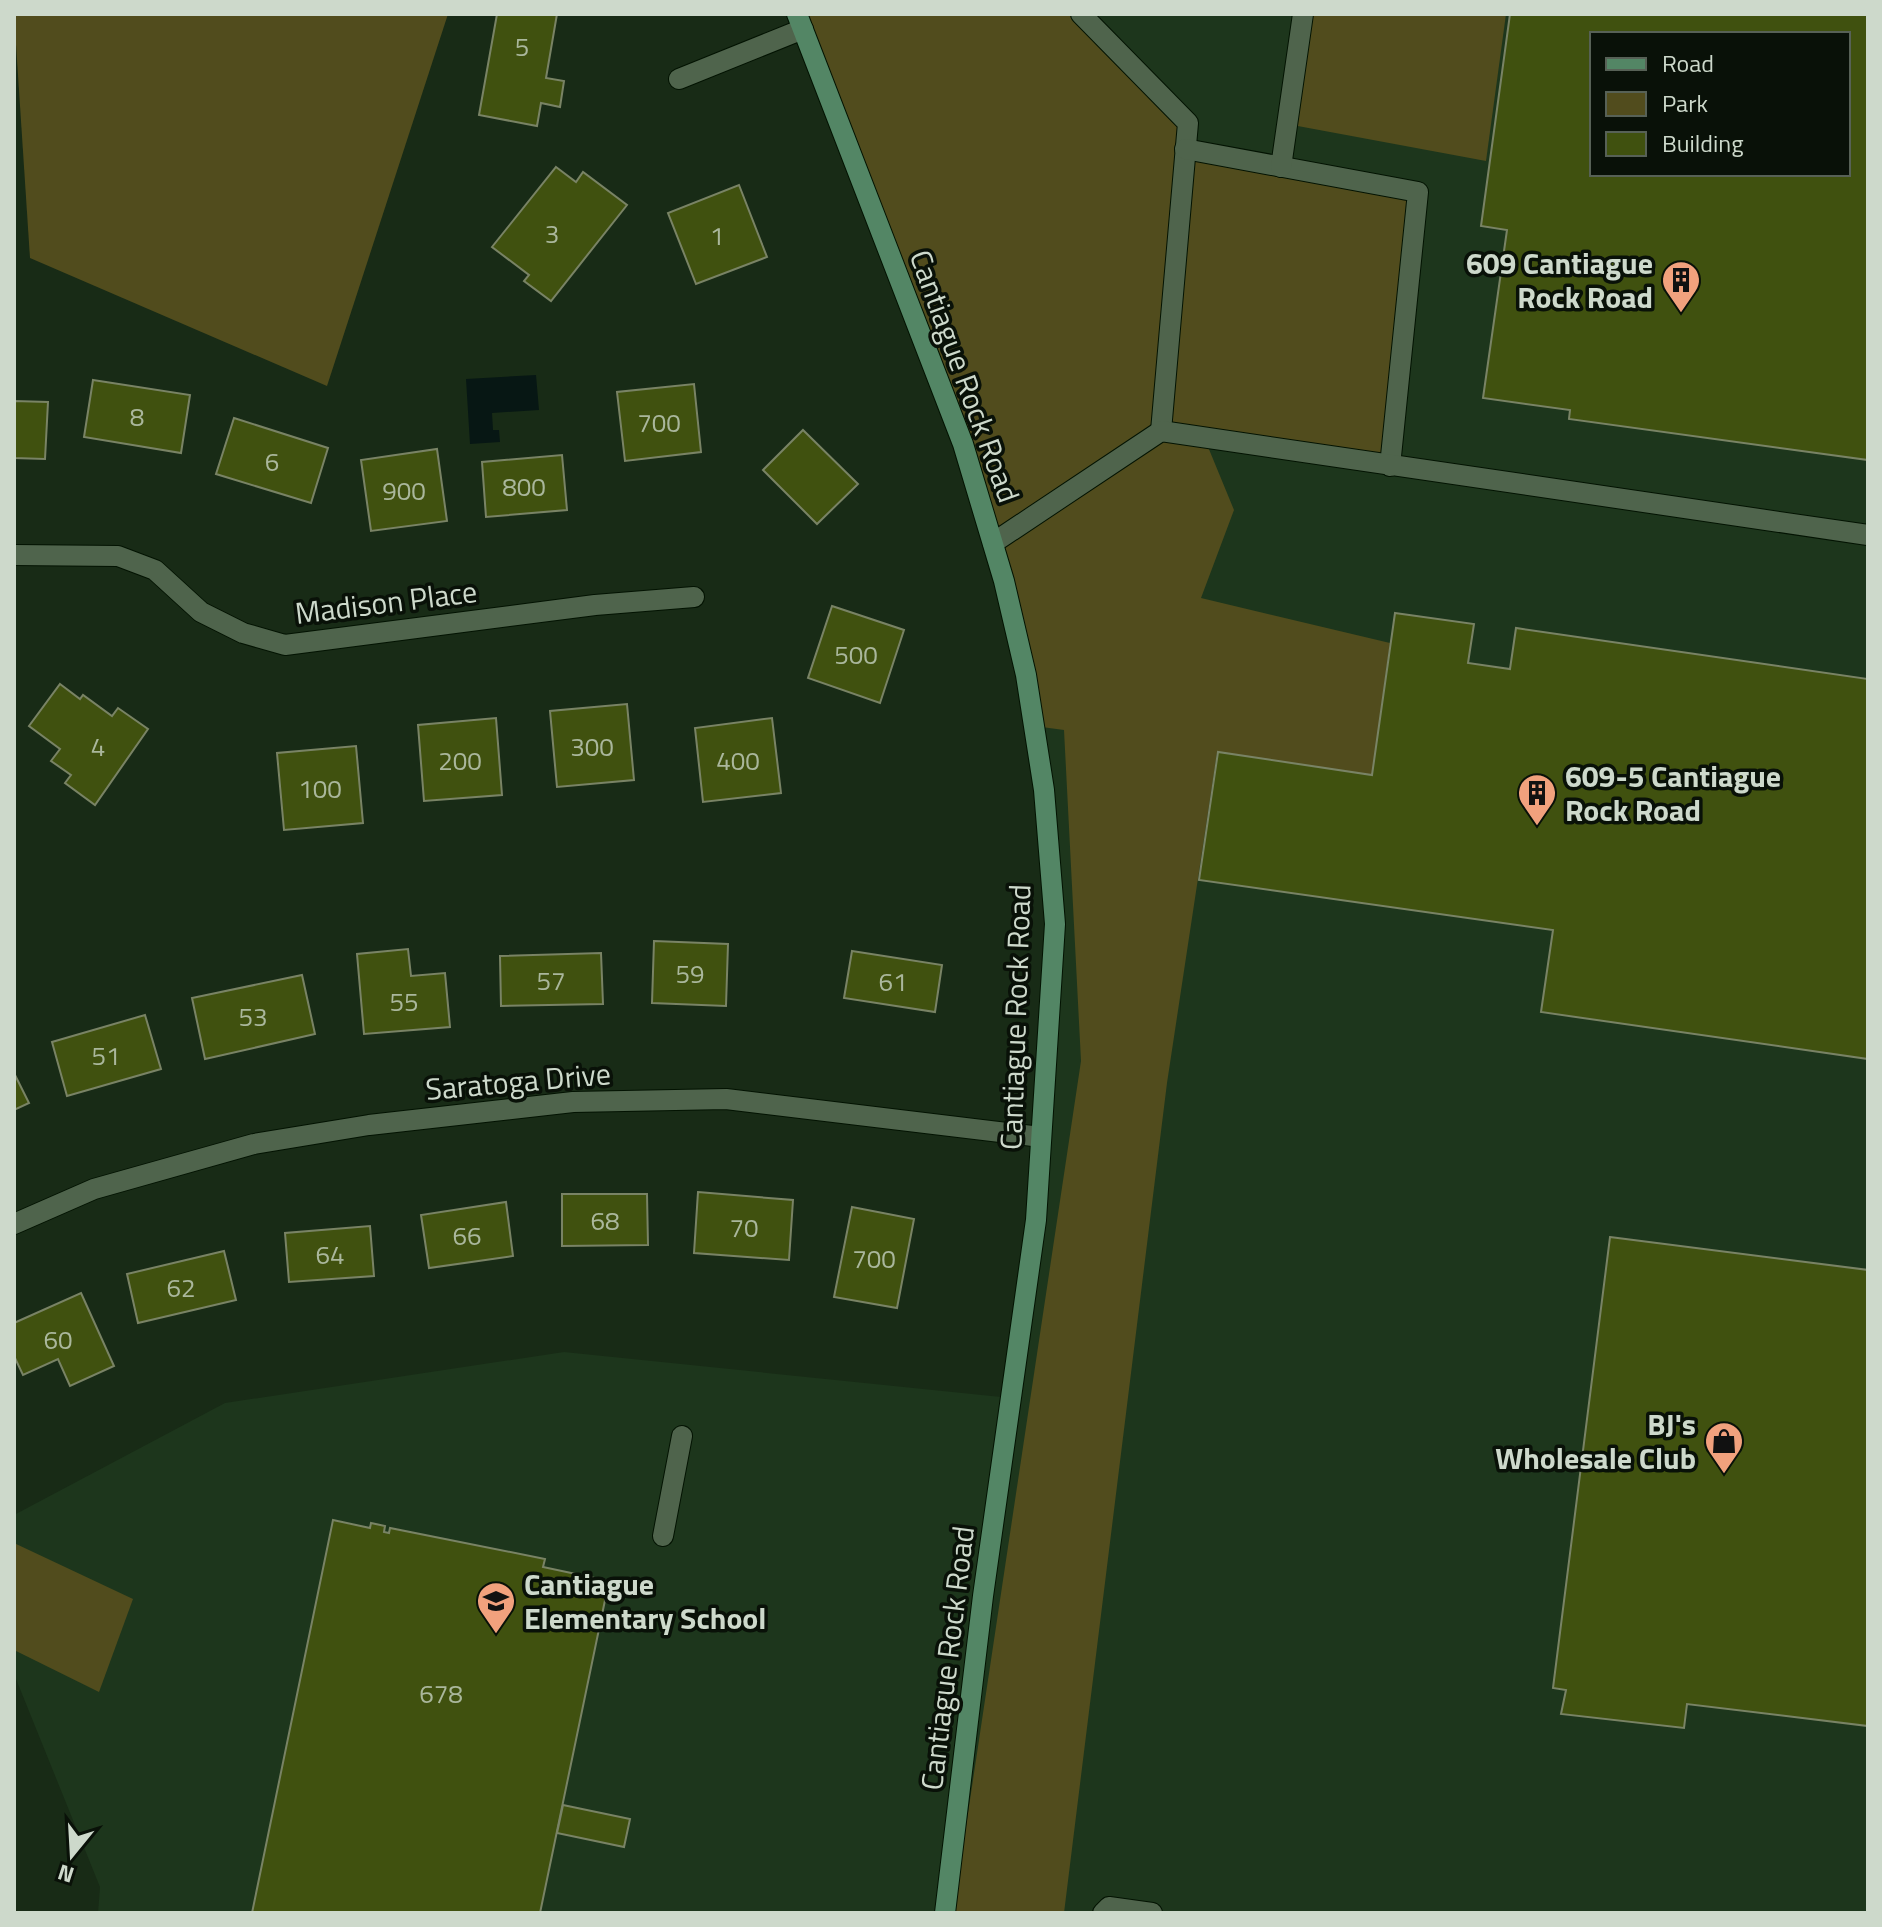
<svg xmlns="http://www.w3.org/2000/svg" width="1882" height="1927" font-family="'Titillium Web',sans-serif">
<rect width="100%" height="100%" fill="#182b16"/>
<path fill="#1d361c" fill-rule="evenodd" d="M797,14H1868V1913H98L100,1887L14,1674V1515L225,1403L564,1352L1011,1398L1055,924L1004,581ZM1592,34H1848V174H1592Z"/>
<g fill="#514c1d">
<polygon points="14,14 448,14 327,386 30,258"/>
<polygon points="794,14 1081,14 1188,123 1186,150 1418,192 1390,466 1206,442 1234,510 1201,598 1390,643 1372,775 1217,753 1167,1083 1064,1913 953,1913 1081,1061 1064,730 1034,726 1004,581"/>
<polygon points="1303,14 1506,14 1486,161 1287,124"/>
<polygon points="14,1543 133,1599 99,1692 14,1650"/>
</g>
<polygon fill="#071714" points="536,375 539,410 492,413 493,430 499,430 500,442 470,444 466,379"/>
<g fill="#40510f" stroke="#798365" stroke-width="2" fill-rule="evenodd">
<polygon points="497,14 557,14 546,78 564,81 560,107 541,103 537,126 479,115"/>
<path d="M1510,14H1868V460L1569,419L1570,410L1483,398L1507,230L1481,226ZM1592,34H1848V174H1592Z"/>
<polygon points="556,167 576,182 583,172 627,205 551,301 524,281 529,275 492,247"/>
<polygon points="739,185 767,257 696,284 668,213"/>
<polygon points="93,380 190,395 181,453 84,437"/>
<polygon points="694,384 701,452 625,461 617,392"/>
<polygon points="14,401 48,402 45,459 14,458"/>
<polygon points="234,418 328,448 311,503 216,474"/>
<polygon points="803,430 858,484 817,524 763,470"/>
<polygon points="437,449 447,521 371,531 361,460"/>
<polygon points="562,455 567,510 486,517 482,462"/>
<polygon points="832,606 904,630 880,703 808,678"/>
<polygon points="1395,613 1474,624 1468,663 1510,669 1516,628 1868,679 1868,1059 1541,1012 1553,930 1199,880 1218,752 1372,775"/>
<polygon points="60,684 80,699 83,695 112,716 118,708 148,729 95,805 65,783 71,775 51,761 60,749 29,726"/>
<polygon points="627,704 634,780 557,787 550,711"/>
<polygon points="496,718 502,795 424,801 418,725"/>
<polygon points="772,718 781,793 703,802 695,728"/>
<polygon points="356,746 363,823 284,830 277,753"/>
<polygon points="654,941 728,944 726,1006 652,1003"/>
<polygon points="408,949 411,976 445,973 450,1027 364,1034 357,954"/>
<polygon points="852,951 942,965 935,1012 844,998"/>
<polygon points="601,953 603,1004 501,1006 500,956"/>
<polygon points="302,975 315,1034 205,1059 192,998"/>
<polygon points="145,1015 161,1069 67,1096 52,1042"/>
<polygon points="14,1073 29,1103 14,1110"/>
<polygon points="698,1192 793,1200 789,1260 694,1253"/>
<polygon points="562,1194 647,1194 648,1245 562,1246"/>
<polygon points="506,1202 513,1256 429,1268 421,1215"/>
<polygon points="852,1207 914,1219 897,1308 834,1297"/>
<polygon points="370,1226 374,1276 289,1282 285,1233"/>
<polygon points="1610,1237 1868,1270 1868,1726 1687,1704 1684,1728 1561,1714 1566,1690 1553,1688"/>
<polygon points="224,1251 236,1300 138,1323 127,1274"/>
<polygon points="81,1293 114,1366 70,1386 58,1359 23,1375 14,1356 14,1323"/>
<polygon points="333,1520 370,1528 371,1523 385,1526 384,1532 389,1533 390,1528 545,1559 543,1567 609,1581 540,1913 252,1913"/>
<polygon points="563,1805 630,1819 624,1847 557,1833"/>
</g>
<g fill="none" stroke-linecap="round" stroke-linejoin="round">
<g stroke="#031302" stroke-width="22">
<g id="service">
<polyline points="1081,14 1188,123 1161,431"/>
<polyline points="1185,149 1418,192 1390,466"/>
<polyline points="1281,167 1303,14"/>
<polyline points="993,543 1161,431 1868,535"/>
<polyline points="663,1536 682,1436"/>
<polyline points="1103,1913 1109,1907 1152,1913"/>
</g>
</g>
<g stroke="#031302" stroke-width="22">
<g id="minor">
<polyline points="679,79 803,29"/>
<polyline points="14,555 118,556 155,570 201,612 243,633 285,645 595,605 694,597"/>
<polyline points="14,1224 94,1189 254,1144 369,1125 573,1102 726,1099 1041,1137"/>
</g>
</g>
<g stroke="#031302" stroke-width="22">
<polyline id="secondary" points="797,14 963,444 1004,581 1026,675 1044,790 1055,924 1036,1220 983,1596 945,1913"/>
</g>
<use href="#service" stroke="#4f644c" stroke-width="20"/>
<use href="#minor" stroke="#4f644c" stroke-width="20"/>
<use href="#secondary" stroke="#538665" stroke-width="20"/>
</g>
<defs>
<g id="building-pin" transform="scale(2)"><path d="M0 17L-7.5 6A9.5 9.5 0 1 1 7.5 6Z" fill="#f1a17d" stroke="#091108"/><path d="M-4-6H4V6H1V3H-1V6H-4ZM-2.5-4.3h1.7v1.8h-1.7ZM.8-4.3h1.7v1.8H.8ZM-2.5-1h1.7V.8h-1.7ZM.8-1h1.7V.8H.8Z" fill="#111"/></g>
<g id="shop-pin" transform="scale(2)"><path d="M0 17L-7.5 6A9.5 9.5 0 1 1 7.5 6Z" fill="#f1a17d" stroke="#091108"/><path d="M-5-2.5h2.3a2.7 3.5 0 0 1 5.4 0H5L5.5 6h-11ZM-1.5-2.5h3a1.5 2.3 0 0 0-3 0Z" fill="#111"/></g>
<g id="school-pin" transform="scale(2)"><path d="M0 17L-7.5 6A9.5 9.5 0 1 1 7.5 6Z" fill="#f1a17d" stroke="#091108"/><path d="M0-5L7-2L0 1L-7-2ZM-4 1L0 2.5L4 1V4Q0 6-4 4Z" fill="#111"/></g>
</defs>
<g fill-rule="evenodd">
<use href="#building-pin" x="1681" y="280"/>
<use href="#building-pin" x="1537" y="793"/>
<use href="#shop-pin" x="1724" y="1441"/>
<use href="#school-pin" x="496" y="1601"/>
</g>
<g text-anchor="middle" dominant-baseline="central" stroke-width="7" stroke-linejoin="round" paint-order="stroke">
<g font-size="26" fill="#aab79c">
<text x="522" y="46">5</text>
<text x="552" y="233">3</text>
<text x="717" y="235">1</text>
<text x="137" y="416">8</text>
<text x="659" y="422">700</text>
<text x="272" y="461">6</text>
<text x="524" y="486">800</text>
<text x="404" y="490">900</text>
<text x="856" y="654">500</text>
<text x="98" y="746">4</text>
<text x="592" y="746">300</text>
<text x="460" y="760">200</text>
<text x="738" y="760">400</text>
<text x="320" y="788">100</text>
<text x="690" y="973">59</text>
<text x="551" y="980">57</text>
<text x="893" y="981">61</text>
<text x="404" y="1001">55</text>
<text x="253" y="1016">53</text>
<text x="106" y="1055">51</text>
<text x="605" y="1220">68</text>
<text x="744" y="1227">70</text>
<text x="467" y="1235">66</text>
<text x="330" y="1254">64</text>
<text x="874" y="1258">700</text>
<text x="181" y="1287">62</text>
<text x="58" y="1339">60</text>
<text x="441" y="1693">678</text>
</g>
<g font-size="30" font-weight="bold" fill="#cdd9cb" stroke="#091108" text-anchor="end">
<text x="1653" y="263">609 Cantiague<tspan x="1653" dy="34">Rock Road</tspan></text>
<text x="1565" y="776" text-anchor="start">609-5 Cantiague<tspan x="1565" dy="34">Rock Road</tspan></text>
<text x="1696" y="1424">BJ's<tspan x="1696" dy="34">Wholesale Club</tspan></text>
<text x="524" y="1584" text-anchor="start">Cantiague<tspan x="524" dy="34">Elementary School</tspan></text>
</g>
<g font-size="30" fill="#cdd9cb" stroke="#091108">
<text transform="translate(965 376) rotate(70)">Cantiague Rock Road</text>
<text transform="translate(386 602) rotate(-7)">Madison Place</text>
<text transform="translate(1015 1017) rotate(-88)">Cantiague Rock Road</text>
<text transform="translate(518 1081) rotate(-5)">Saratoga Drive</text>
<text transform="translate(947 1658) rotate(-83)">Cantiague Rock Road</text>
</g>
</g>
<rect width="1882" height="1927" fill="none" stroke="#cdd9cb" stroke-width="32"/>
<rect x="1590" y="32" width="260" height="144" fill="#091108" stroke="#576156" stroke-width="2"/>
<rect x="1606" y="58" width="40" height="12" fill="#538665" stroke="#576156" stroke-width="2"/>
<text x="1662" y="72" font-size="24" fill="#cdd9cb">Road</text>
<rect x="1606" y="92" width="40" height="24" fill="#514c1d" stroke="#576156" stroke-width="2"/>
<text x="1662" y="112" font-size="24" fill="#cdd9cb">Park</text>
<rect x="1606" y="132" width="40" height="24" fill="#40510f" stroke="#576156" stroke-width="2"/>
<text x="1662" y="152" font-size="24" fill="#cdd9cb">Building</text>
<g transform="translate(72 1855) rotate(198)" stroke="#091108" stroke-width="6" paint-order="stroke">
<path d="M0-6L14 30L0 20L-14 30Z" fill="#cdd9cb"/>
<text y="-12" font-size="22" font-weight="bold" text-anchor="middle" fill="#cdd9cb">N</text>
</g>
</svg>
